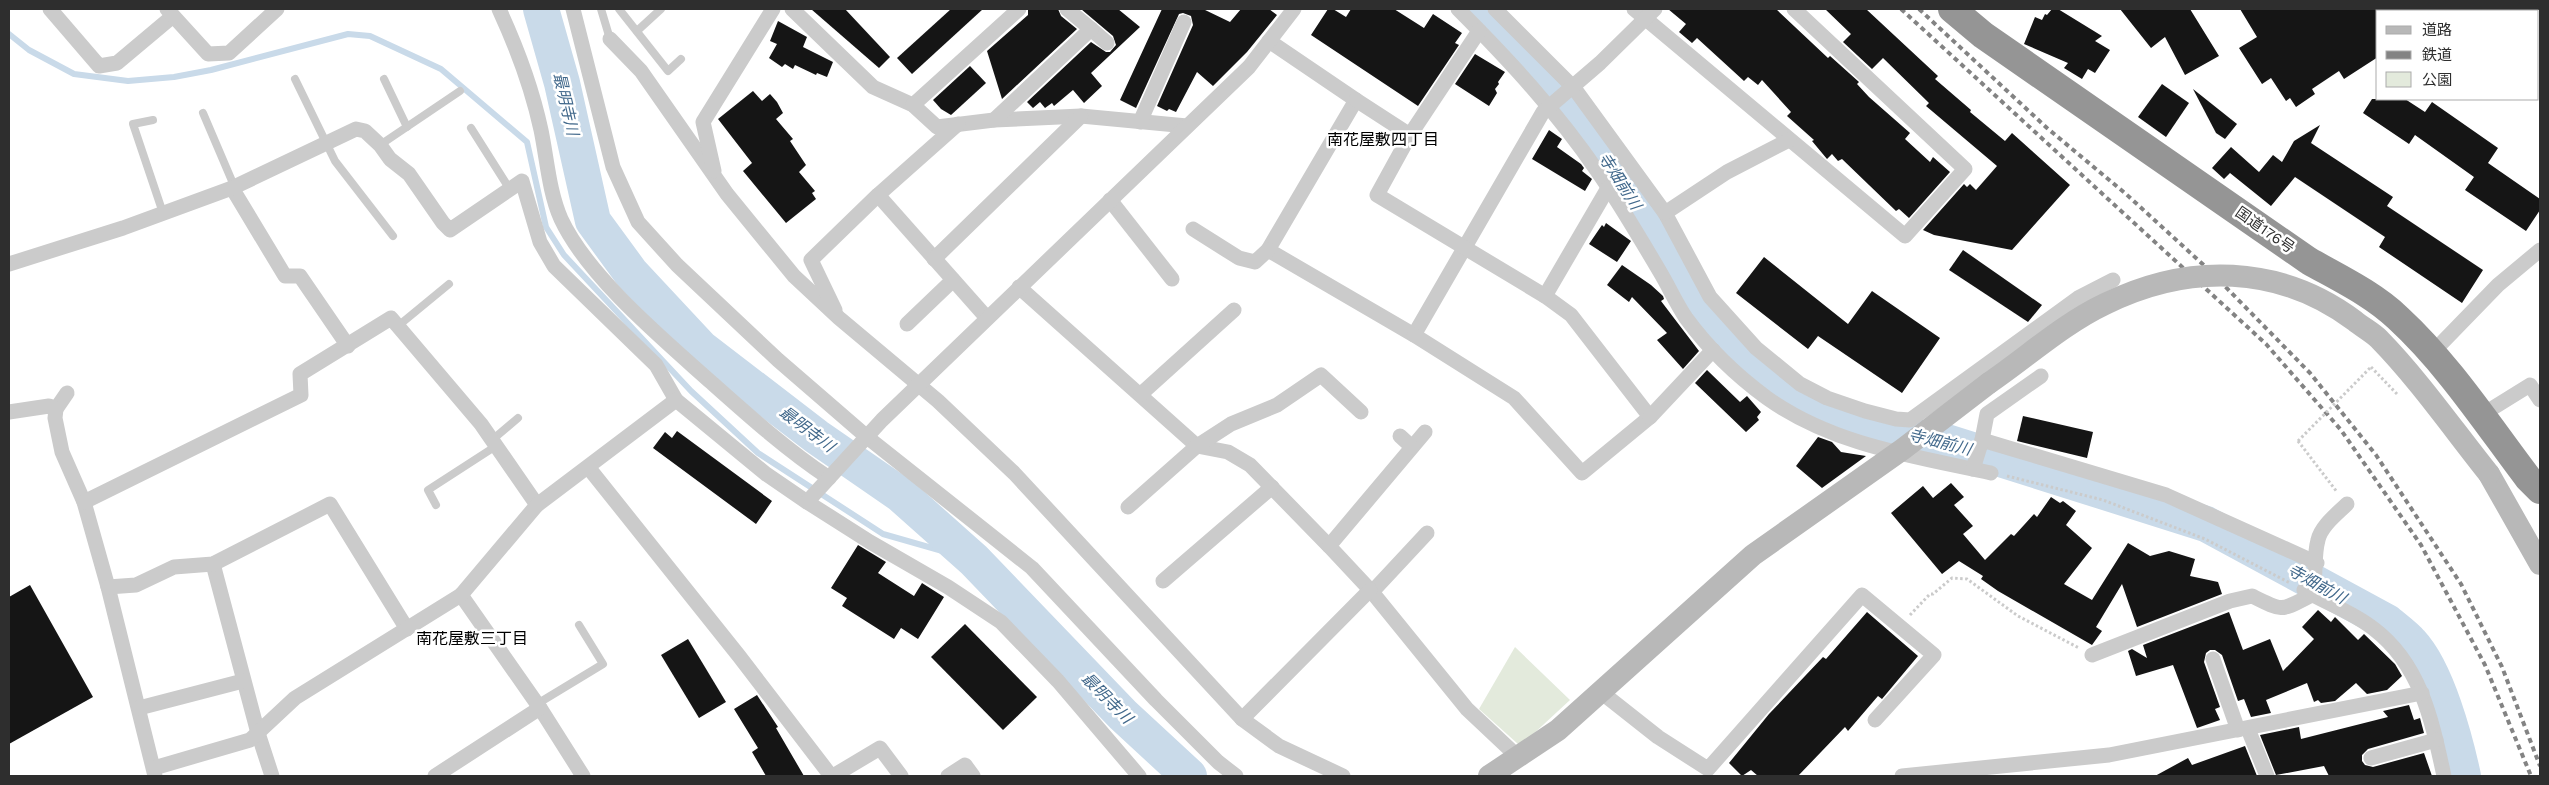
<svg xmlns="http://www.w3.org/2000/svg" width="2549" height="785" font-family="'Work Sans','Noto Sans JP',sans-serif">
<rect width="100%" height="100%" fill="#fff"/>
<polygon fill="#e3eadc" points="1515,647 1570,700 1530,737 1518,744 1479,709"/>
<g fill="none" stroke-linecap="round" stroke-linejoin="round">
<polyline stroke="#c9dae9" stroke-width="6" points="9,34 29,50 74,74 128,81 174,77 211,70 348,34 370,36 441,69 527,142 546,227 564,255 691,391 758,453 883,534 974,560"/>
<g stroke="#c9dae9" stroke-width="36">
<polyline points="541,9 562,83 593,221 631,273 701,348 817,437 901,495 974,560 1123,715 1189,776"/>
<path d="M1475,9L1541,72L1570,105L1724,340C1742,360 1761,380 1785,393C1827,416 1885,428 1932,441L1940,440L2206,524L2387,622C2395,629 2404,635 2411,643C2437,671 2455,739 2463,776"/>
</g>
</g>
<g fill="#151515">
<polygon points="811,9 845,9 890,57 879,68"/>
<polygon points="951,9 983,9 912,74 897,58"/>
<polygon points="1028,9 1058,9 1061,16 1077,29 1002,99 987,51 1028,15"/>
<polygon points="1081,9 1118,9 1140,27 1091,73 1102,86 1084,103 1073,90 1054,106 1052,103 1045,108 1040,102 1033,108 1027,102 1091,42 1106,52 1110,52 1116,45 1113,36"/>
<polygon points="1162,9 1203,9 1230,22 1241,9 1269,9 1277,15 1247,52 1213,86 1197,72 1176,112 1169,109 1167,111 1157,106 1193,25 1191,16 1183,13 1179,14 1136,108 1120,100"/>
<polygon points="1328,9 1333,9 1346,17 1351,9 1394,9 1424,28 1433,14 1462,33 1455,43 1459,45 1418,106 1311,35"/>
<polygon points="1668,9 1776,9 1828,58 1830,56 1859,82 1857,84 1869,97 1910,133 1905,139 1930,162 1933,157 1950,172 1909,218 1899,209 1896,211 1842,159 1838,161 1832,154 1827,159 1812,141 1814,140 1787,116 1791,112 1762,80 1758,85 1748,77 1744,81 1697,38 1692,43 1679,32 1686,24"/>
<polygon points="1825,9 1866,9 1938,76 1935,79 1971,110 1970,112 2005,141 2012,133 2070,185 2012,250 1934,235 1923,230 1964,184 1967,187 1970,184 1976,190 1997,166 1926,106 1929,103 1883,58 1872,69 1843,42 1851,34"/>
<polygon points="2052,9 2058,9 2102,36 2095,41 2110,50 2095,73 2088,69 2082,79 2064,68 2068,63 2024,44 2035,17 2042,20 2045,14 2047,15"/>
<polygon points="2120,9 2190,9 2219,56 2185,75 2165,37 2151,48"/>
<polygon points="2240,9 2378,9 2378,57 2344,79 2339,71 2312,89 2315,94 2296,107 2290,98 2286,101 2271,78 2262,84 2239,48 2257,37"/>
<polygon points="778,21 807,37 803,47 833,62 827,77 817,73 816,75 795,65 793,69 785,64 782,67 769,58 777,44 770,41"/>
<polygon points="1475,54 1505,72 1498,82 1499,84 1495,89 1497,93 1489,106 1455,84"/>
<polygon points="970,66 986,83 951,115 941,109 933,100"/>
<polygon points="2162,84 2189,103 2166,137 2138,117"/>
<polygon points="2193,89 2237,124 2225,139 2216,133"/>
<polygon points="753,91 762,101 770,94 777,102 783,113 776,119 793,139 790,141 806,165 799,172 815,191 812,193 816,199 786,223 743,171 752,163 718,119"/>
<polygon points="2372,99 2405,99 2425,112 2432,102 2498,148 2488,163 2540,199 2540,210 2526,231 2465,190 2474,177 2415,135 2409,144 2363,113"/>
<polygon points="2320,125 2311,143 2393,197 2387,206 2483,270 2462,303 2379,247 2385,237 2295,177 2271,206 2230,173 2224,179 2212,168 2231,147 2259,172 2273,155 2282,162 2294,141"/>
<polygon points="1549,130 1562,139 1557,147 1581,164 1584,168 1582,171 1592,179 1585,191 1532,159"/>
<polygon points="1606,223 1631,241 1617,262 1589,244 1602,225 1604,227"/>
<polygon points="1963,250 2042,305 2028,322 1949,270"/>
<polygon points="1764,257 1848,324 1872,291 1940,338 1902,393 1818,336 1808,349 1736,293"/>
<polygon points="1622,265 1651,285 1663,296 1664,299 1661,301 1699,351 1683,369 1657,340 1667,333 1632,297 1629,302 1607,285"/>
<polygon points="1707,370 1740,402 1747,396 1761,412 1757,417 1759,420 1746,432 1695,383"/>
<polygon points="2023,416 2093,432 2087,458 2017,441"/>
<polygon points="677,431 772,501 756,524 653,448 665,432 672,438"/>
<polygon points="1818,437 1832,442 1841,452 1866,456 1822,488 1796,466"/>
<polygon points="1951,483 1964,497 1954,505 1973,526 1963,534 1985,560 2011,534 2014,536 2034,514 2037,517 2051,497 2060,503 2063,501 2076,511 2066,525 2092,548 2064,584 2092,600 2128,543 2150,556 2169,551 2195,559 2190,576 2218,582 2222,594 2137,627 2122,584 2096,627 2102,631 2092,645 1998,591 1981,579 1983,576 1959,561 1942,574 1891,513 1923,486 1933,498"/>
<polygon points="858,545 886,562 878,573 914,596 922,583 944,597 918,639 901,628 894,639 842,606 847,598 831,588"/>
<polygon points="30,585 93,697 9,744 9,597"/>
<polygon points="2318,610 2331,622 2335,617 2358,640 2364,634 2395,664 2402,676 2387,690 2367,694 2356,683 2335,701 2321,703 2318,700 2314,702 2307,683 2266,700 2271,713 2251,717 2244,699 2238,701 2222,655 2215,650 2210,650 2206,653 2204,662 2220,707 2215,709 2220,720 2197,728 2173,665 2136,676 2128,651 2132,649 2147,658 2143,645 2229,612 2243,650 2270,639 2283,671 2314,639 2302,627"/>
<polygon points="1867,612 1918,656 1882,699 1878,696 1848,731 1845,727 1798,776 1758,776 1751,770 1742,776 1729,763 1769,714 1823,657 1826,659"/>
<polygon points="965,624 1037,697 1003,730 931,657"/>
<polygon points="688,639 726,702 699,718 661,655"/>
<polygon points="757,695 778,727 776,728 804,776 766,776 752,752 758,748 734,709"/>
<polygon points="2409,705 2414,720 2420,718 2424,733 2368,749 2362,755 2362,761 2365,765 2373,767 2424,753 2432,776 2329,776 2324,766 2276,775 2260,735 2299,727 2301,739 2388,717 2383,711"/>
<polygon points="2245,746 2257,776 2155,776 2188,758 2192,765"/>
</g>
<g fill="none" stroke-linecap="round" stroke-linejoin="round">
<g stroke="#cbcbcb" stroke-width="3" stroke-dasharray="2.5 2.5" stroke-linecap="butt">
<polyline points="2371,367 2397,394"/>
<polyline points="2298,441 2337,492"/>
<polyline points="2007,476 2103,500 2205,539 2290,583"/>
<polyline points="1910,615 1930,594 1933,594 1952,578 1967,579 2018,616 2079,648"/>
</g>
<g stroke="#cbcbcb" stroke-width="8">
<polyline points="601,9 610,39"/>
<polyline points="619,9 668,71 681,59"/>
<polyline points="637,31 661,9"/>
<polyline points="295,79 335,161 393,236"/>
<polyline points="384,79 407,127"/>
<polyline points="203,113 232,181 232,188"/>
<polyline points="153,120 133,124 163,213"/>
<polyline points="471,128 509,188"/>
<polyline points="380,145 460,91"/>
<polyline points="398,326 449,284"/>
<polyline points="492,440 518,418"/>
<polyline points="436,505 428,490 496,446"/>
<polyline points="537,704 603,664 579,625"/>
</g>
<g stroke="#cbcbcb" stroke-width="15">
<polyline points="50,9 99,66 117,63 173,16"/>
<polyline points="167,9 208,54 229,53 277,9"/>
<path d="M499,9C517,48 532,88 541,130C547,159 549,192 561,219C588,277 664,340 712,383C749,416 787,450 829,478"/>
<polyline points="573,9 613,167 638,222 677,265 778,360 867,437 1032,568 1156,700 1218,762 1236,776"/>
<polyline points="792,9 873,87 913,105 937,127 994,120 1081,116 1187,126"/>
<path d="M1458,9C1509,60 1557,112 1598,172C1620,204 1640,238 1660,272C1669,287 1676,303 1686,318C1708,348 1737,376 1767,398C1833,445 1913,456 1991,473"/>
<polyline points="1495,9 1574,88 1665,213 1710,297 1756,348 1800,384 1827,398 1865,411 1896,419 1910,420 2078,298 2113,280"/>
<polyline points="1634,9 1905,236 1965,169 1794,9"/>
<polyline points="1091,29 1107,43"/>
<polyline points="610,39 641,71 727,194 794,276 839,318 938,401 1014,473 1242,719 1279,746 1343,776"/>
<polyline points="1269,41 1356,100 1268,250 1414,335 1543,112 1600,63 1655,9"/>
<polyline points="1356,100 1410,135 1377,195 1545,296 1571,315 1650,417 1582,473 1514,398 1414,335"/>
<polyline points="913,105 1019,9"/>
<polyline points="994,120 1091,29 1067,9"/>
<polyline points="1140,122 1184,22"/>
<polyline points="1410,135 1479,31"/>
<polyline points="714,171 703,122 773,9"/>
<polyline points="232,188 285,276 300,276 348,346"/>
<polyline points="878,195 987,318"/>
<polyline points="1110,200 1172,279"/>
<polyline points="1665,213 1727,172 1789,140"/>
<polyline points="1193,229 1239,258 1255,262 1268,250"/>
<polyline points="934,259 1081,116"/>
<polyline points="9,264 123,228 232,188 356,129 365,131 380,145 390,159 409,174 443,223 450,230 522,181 540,242 554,266 656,365 676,400"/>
<polyline points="1019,287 1197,446 1228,452 1250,465 1329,546"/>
<polyline points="1545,296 1608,188"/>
<polyline points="835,310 811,260 878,195 958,124"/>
<polyline points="907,324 953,280"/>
<polyline points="2432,353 2498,285 2540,250"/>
<polyline points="1141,394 1234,310"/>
<polyline points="56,409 67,393"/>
<polyline points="9,412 49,406 56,409 55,418 62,452 84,502 108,587 155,776"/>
<polyline points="2480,416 2530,385 2540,400"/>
<polyline points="1650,417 1713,350"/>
<polyline points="1425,432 1329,546 1372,592 1467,709 1518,757"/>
<polyline points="1400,436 1412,447"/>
<polyline points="1982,440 2166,495 2317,563"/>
<polyline points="588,467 739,656 831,776"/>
<polyline points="1973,469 1982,440 1987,414 2041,376"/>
<polyline points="84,502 301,395 300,374 391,318 481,424 537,505"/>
<polyline points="1128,507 1197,446 1231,424 1277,405 1321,375 1361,412"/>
<polyline points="213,564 258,733 272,776"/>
<polyline points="1163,581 1272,487"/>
<polyline points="108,587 136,585 174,567 213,564 330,504 407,629"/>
<path d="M2304,590C2326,603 2353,612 2374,629C2421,665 2432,721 2444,776"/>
<polyline points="1372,592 1427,533"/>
<polyline points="461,595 540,708 583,776"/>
<path d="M2092,655L2230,601L2252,596C2284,612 2280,611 2312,595C2317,577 2313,558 2318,540C2321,526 2337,514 2347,504"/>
<polyline points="2213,659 2238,730"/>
<polyline points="1601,692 1658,737 1708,769 1862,595 1934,655 1875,720"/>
<polyline points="139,708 243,681"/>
<polyline points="1242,719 1370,590"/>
<polyline points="2248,729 2267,776"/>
<polyline points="2371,758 2436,740"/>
<polyline points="154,768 250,740 295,698 461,595 537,505 676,400 766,474 807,502"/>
<polyline points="435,776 540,708"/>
<polyline points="833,776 880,748 901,776"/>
<polyline points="948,776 965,765 973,776"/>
<polyline points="1139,776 1058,681 1001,622 948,587 870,542 807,502 882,420 1249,67 1294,9"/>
<polyline points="1902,776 2109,755 2422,693"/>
</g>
<g stroke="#b8b8b8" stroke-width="22">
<polyline points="2489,474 2540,564"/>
<polyline points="1489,776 1558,730 1753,555 1903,449 1989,383"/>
</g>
<path stroke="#959595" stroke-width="28" d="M1952,9L1983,35L2309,261C2339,278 2373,294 2398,318C2448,364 2487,424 2528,478L2540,490"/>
<g stroke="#838383" stroke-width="4" stroke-dasharray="5 4" stroke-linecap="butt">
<polyline points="1901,9 2266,344 2341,430 2421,545 2485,665 2531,776"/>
<polyline points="1919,9 2047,128 2126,194 2208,269 2310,373 2376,455 2461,584 2502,667 2540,766"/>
</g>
<polyline stroke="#cbcbcb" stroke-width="3" stroke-dasharray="2.5 2.5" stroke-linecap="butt" points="2298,441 2371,367"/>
<path stroke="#b8b8b8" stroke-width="22" d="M1989,383C2027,357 2063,324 2105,304C2188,263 2279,264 2355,321C2362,327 2372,332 2379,339C2419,380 2453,429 2489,474"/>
</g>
<g text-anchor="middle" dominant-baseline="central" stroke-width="5" stroke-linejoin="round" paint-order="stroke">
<g font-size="15" fill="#2e2e2e" stroke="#fff">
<text transform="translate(2265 230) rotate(35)">国道176号</text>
</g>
<g font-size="16" font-style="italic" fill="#41688b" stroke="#fff">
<text transform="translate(566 104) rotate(77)">最明寺川</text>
<text transform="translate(1620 181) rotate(57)">寺畑前川</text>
<text transform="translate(807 429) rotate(37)">最明寺川</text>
<text transform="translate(1940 442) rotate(14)">寺畑前川</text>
<text transform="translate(2317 584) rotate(29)">寺畑前川</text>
<text transform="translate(1107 698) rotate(45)">最明寺川</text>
</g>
<g font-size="16" fill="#000" stroke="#fff">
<text x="1383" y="139">南花屋敷四丁目</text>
<text x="472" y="638">南花屋敷三丁目</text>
</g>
</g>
<rect width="2549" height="785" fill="none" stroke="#2e2e2e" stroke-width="20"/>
<rect x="2376" y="10" width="162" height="90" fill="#ffffff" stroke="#ababab"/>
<rect x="2386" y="26" width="25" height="8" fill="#b8b8b8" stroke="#ababab"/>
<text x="2422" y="35" font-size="15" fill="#2e2e2e">道路</text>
<rect x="2386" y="51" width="25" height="8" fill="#838383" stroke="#ababab"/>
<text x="2422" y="60" font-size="15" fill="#2e2e2e">鉄道</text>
<rect x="2386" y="72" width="25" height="15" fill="#e3eadc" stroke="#ababab"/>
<text x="2422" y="85" font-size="15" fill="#2e2e2e">公園</text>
</svg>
